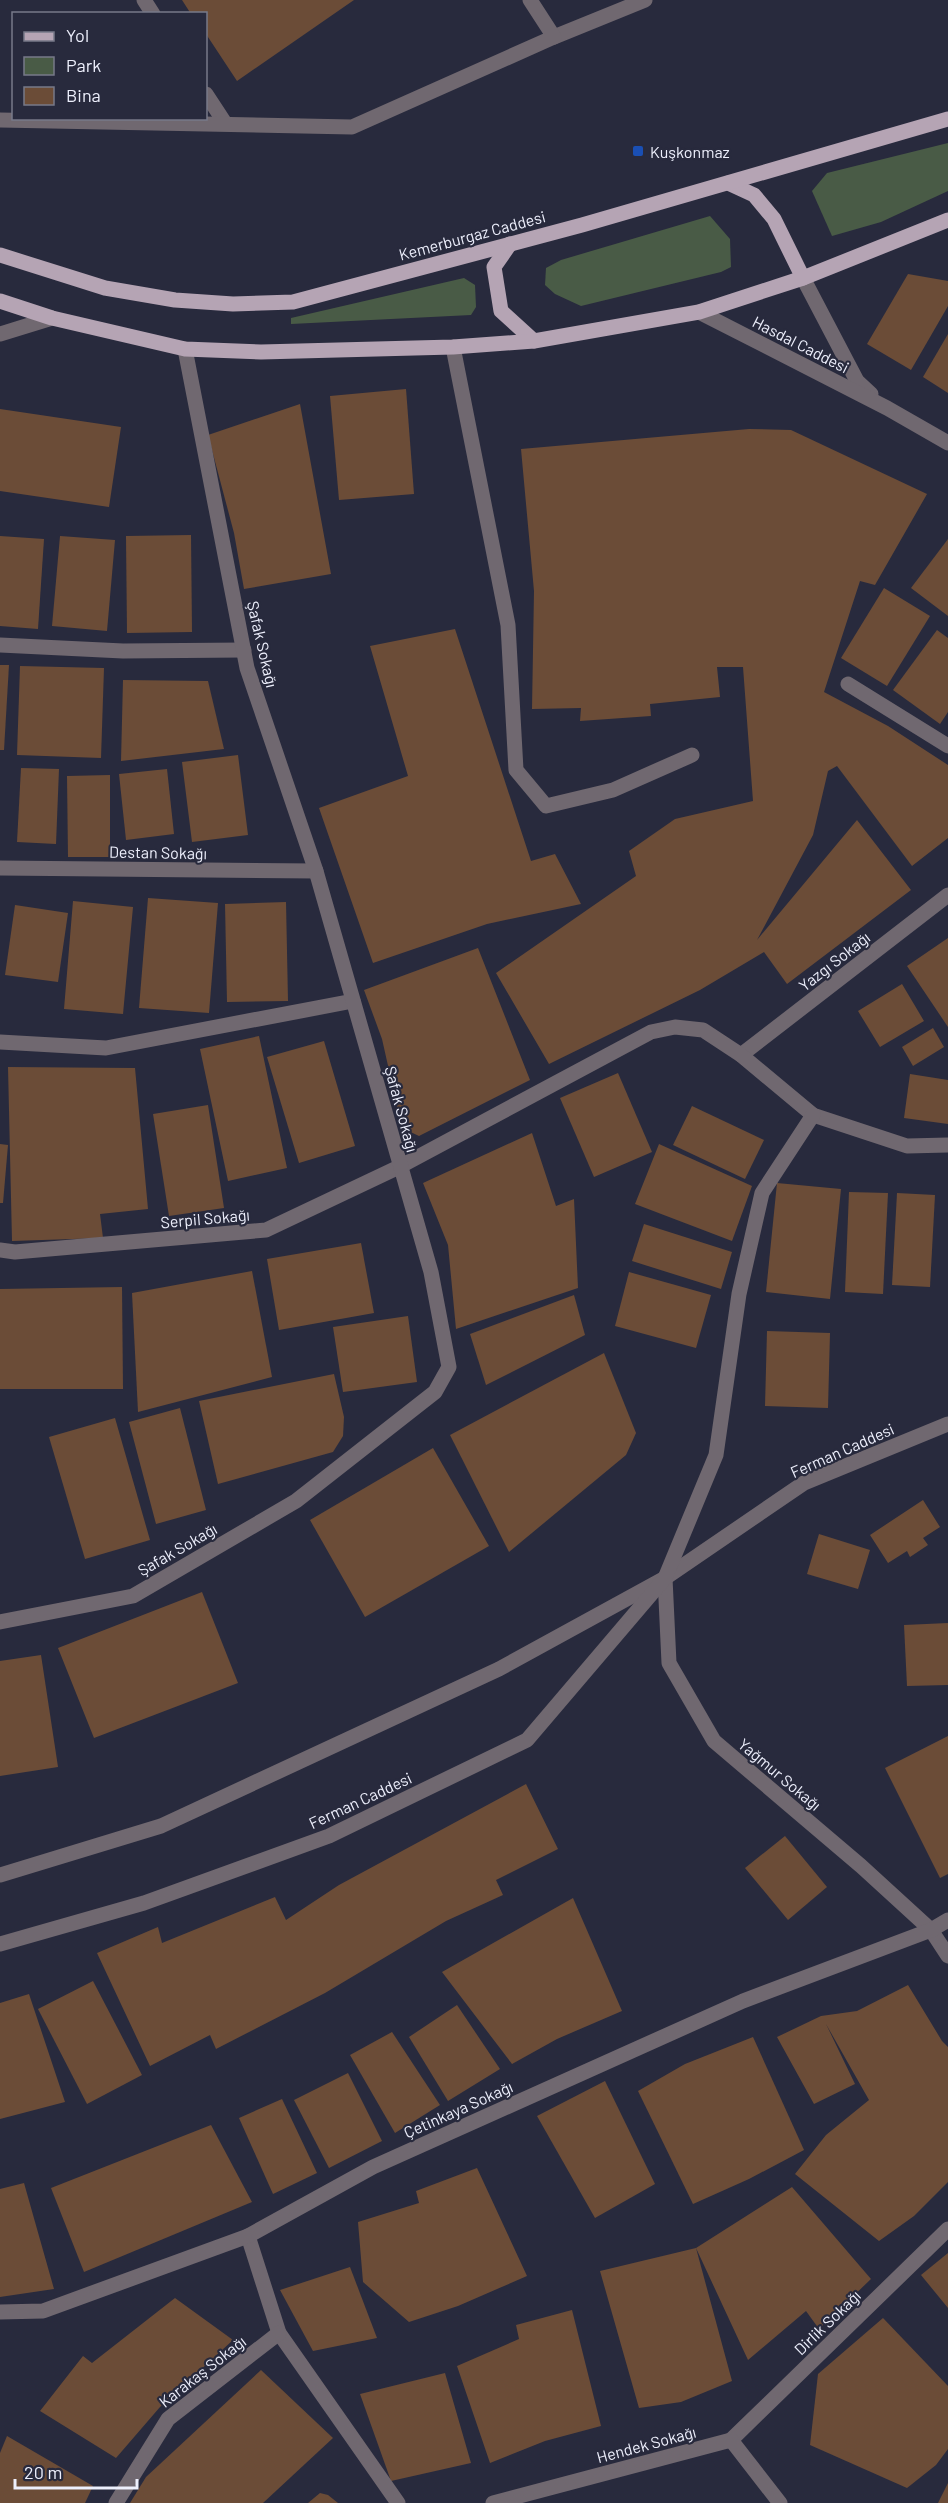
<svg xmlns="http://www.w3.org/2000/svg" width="948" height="2503" font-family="Barlow,sans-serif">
<rect width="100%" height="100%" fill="#282a3d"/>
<g fill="#495b46">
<polygon points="948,143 948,191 881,222 832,236 812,191 827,173"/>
<polygon points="710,216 730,239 731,267 721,272 581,306 555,294 545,285 546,268 561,260"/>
<polygon points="464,278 475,285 476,307 471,315 291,324 291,318"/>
</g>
<g fill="#6b4c37">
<polygon points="182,0 354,0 237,81 206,34 206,14 191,14"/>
<polygon points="908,274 948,281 948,306 911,370 867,344"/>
<polygon points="948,334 948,393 923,377"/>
<polygon points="406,389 414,494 339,500 330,396"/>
<polygon points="300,404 331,574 244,589 234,533 208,435"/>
<polygon points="0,409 121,427 109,507 0,491"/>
<polygon points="749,429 791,430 927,494 875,585 860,581 824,692 888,726 948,765 948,838 912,866 837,766 828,771 813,835 757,940 857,820 911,890 787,984 764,952 700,990 549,1064 496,973 636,876 629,851 675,819 753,801 743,667 717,667 720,697 650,704 651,716 580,721 581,708 532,709 534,591 521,449"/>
<polygon points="191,535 192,632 127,633 126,536"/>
<polygon points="0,536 44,539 38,629 0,626"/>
<polygon points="60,536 115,540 107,631 52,626"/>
<polygon points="948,539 948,616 911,588"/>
<polygon points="884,588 930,616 887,686 841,658"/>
<polygon points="455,629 531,861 555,854 581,904 487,924 373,963 319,808 408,776 370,646"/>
<polygon points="937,630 948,638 948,712 940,724 893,690"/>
<polygon points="0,665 9,665 4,750 0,750"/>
<polygon points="20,666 104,668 101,758 17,755"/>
<polygon points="123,680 208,681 224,749 121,761"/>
<polygon points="238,755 248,835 192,842 182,762"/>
<polygon points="21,768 59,769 56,844 17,842"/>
<polygon points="167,769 174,834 126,840 119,774"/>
<polygon points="110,775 110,857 68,857 67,776"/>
<polygon points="148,898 218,903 209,1013 139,1008"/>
<polygon points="73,901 133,907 123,1014 64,1009"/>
<polygon points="286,902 288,1001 227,1002 225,904"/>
<polygon points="15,905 68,913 58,982 5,975"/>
<polygon points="948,938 948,1027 907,966"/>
<polygon points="478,948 530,1080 419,1136 402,1128 382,1039 364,990"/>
<polygon points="902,984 924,1021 880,1047 858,1011"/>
<polygon points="933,1028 944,1047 913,1066 902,1047"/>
<polygon points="259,1036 287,1168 228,1181 200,1049"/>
<polygon points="324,1041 355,1146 299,1163 267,1057"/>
<polygon points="8,1067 135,1068 148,1209 100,1214 103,1238 12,1241"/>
<polygon points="618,1073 652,1152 594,1177 560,1098"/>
<polygon points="910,1074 948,1080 948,1124 904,1118"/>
<polygon points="208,1105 224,1208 169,1216 153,1114"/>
<polygon points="692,1106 764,1140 745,1179 673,1145"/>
<polygon points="532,1133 556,1206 574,1199 578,1288 456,1329 448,1245 423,1183"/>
<polygon points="0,1144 8,1145 3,1203 0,1203"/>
<polygon points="659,1144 752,1186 732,1241 635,1204"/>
<polygon points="777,1183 841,1189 830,1299 766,1292"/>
<polygon points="849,1192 888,1193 883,1294 845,1292"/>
<polygon points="897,1193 935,1195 930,1287 892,1285"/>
<polygon points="644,1224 732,1252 721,1289 632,1261"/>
<polygon points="361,1243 374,1313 279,1330 267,1259"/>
<polygon points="252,1271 272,1377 138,1412 132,1293"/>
<polygon points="629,1272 711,1295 696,1348 615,1326"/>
<polygon points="122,1287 123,1389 0,1389 0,1289"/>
<polygon points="574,1295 585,1335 486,1385 470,1334"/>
<polygon points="408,1316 417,1382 343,1392 333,1327"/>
<polygon points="767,1331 830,1333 828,1408 765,1406"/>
<polygon points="604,1353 636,1433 626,1455 509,1552 450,1435"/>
<polygon points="334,1374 344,1417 343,1436 333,1452 218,1484 199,1401"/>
<polygon points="180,1408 206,1510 156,1524 129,1422"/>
<polygon points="115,1418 150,1540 85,1559 49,1437"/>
<polygon points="433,1448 489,1546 365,1617 310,1520"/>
<polygon points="923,1500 940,1527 923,1538 928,1545 910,1557 907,1551 888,1563 870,1535"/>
<polygon points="819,1534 870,1550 858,1589 807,1574"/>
<polygon points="202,1592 238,1683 94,1738 58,1648"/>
<polygon points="948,1623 948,1685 907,1686 904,1625"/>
<polygon points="41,1655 58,1767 0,1776 0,1661"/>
<polygon points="948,1736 948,1874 940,1878 885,1768"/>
<polygon points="526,1784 558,1849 496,1880 503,1895 446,1921 325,1993 216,2049 210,2035 150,2066 97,1953 158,1927 162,1943 275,1897 286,1920 339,1885"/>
<polygon points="785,1836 827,1887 788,1920 745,1868"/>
<polygon points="573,1898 622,2011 557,2039 512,2064 442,1972"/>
<polygon points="93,1981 142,2075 87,2104 38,2009"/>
<polygon points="908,1985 942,2041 948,2047 948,2182 914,2216 879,2241 795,2174 826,2135 869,2100 826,2024 855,2084 814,2104 777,2037 821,2016 857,2011"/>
<polygon points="29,1994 65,2102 0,2119 0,2003"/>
<polygon points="457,2005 500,2069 448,2101 409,2037"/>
<polygon points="392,2032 440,2105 395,2133 350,2055"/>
<polygon points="753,2037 804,2150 749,2179 693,2204 638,2091 685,2064"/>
<polygon points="348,2073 382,2141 329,2168 294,2100"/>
<polygon points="605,2081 655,2184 595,2218 537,2116"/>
<polygon points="282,2099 317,2173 273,2194 239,2118"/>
<polygon points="211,2125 252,2202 84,2272 51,2188"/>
<polygon points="477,2168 527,2276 458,2306 409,2322 363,2282 358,2222 419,2203 416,2191"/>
<polygon points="24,2183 54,2289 0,2297 0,2189"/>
<polygon points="792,2187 871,2279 819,2329 806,2311 748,2360 696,2248 732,2381 681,2402 639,2408 600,2271 696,2248"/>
<polygon points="948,2253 948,2308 921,2275"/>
<polygon points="350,2267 377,2338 313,2351 280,2290"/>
<polygon points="175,2298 233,2340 160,2407 116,2458 40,2411 83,2356 92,2363"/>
<polygon points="572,2310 601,2426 545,2441 490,2463 457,2366 519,2339 516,2325"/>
<polygon points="883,2318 948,2386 948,2449 936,2465 907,2488 810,2445 818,2374"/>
<polygon points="261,2370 333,2438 263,2503 130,2503 146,2477"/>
<polygon points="445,2373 471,2463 391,2481 360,2394"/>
<polygon points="7,2436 93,2486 85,2503 0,2503 0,2453"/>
<polygon points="948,2483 948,2503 938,2503"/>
<polygon points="320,2493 328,2495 338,2503 308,2503"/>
</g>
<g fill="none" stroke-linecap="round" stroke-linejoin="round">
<g stroke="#706870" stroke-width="15">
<polyline points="144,0 153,14"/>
<polyline points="554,37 645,0"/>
<polyline points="206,94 225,123"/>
<polyline points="0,120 352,127 554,37 530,0"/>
<polyline points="803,278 857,381 871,394"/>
<polyline points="699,312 887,408 948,443"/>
<polyline points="0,334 52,318"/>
<polyline points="453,347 508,625 516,770 546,806 613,790 692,755"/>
<polyline points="0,645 123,651 244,650"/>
<polyline points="848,684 948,746"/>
<polyline points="0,868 316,871"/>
<polyline points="0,1042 106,1048 353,1001"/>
<polyline points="741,1055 948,895"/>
<polyline points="0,1250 15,1252 266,1230 399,1167 651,1032 675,1027 703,1030 741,1055 813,1115 907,1146 948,1145"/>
<polyline points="665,1578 669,1663 714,1741 861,1866 931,1930 948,1956"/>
<polyline points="0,1622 133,1596 296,1501 435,1392 449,1367 431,1272 316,871 247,668 185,349"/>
<polyline points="0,1875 161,1826 499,1669 665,1578 804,1483 948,1424"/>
<polyline points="0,1944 144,1903 329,1836 527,1740 665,1578 716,1455 739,1294 762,1193 813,1115"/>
<polyline points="248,2236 279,2333 398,2503"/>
<polyline points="0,2312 43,2311 248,2236 373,2167 743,2001 931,1930 948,1920"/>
<polyline points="731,2440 948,2229"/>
<polyline points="116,2503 168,2419 279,2333"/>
<polyline points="493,2503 731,2440 780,2503"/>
</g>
<g stroke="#b5a4b4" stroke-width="15">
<polyline points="728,183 754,195 774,219 803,278"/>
<polyline points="510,244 494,267 501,311 534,341"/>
<polyline points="0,255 105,288 175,300 233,304 293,302 582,225 948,119"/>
<polyline points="0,301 52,318 185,349 261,352 453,347 534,341 699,312 803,278 948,220"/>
</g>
</g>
<rect fill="#1a4fb4" stroke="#282a3d" stroke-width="2" x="632" y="145" width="12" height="12" rx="3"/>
<g text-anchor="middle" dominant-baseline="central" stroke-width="4.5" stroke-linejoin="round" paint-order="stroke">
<g font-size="16" fill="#edeffc" stroke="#282a3d" text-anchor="start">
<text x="650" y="151">Kuşkonmaz</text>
</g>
<g font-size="16" fill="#edeffc" stroke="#282a3d">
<text transform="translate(472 235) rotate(-15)">Kemerburgaz Caddesi</text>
<text transform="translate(801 344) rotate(27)">Hasdal Caddesi</text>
<text transform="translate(263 644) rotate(77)">Şafak Sokağı</text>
<text transform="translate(158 852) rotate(1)">Destan Sokağı</text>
<text transform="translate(834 961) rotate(-38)">Yazgı Sokağı</text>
<text transform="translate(402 1109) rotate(75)">Şafak Sokağı</text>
<text transform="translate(205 1218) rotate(-5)">Serpil Sokağı</text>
<text transform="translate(842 1450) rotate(-24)">Ferman Caddesi</text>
<text transform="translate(177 1549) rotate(-30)">Şafak Sokağı</text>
<text transform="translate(780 1774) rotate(40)">Yağmur Sokağı</text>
<text transform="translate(360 1800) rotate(-25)">Ferman Caddesi</text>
<text transform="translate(458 2109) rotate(-24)">Çetinkaya Sokağı</text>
<text transform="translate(827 2322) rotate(-44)">Dirlik Sokağı</text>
<text transform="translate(202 2371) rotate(-38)">Karakaş Sokağı</text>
<text transform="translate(646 2444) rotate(-15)">Hendek Sokağı</text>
</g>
</g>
<rect x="12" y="12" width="195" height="108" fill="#282a3d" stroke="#777989" stroke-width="1.5"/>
<rect x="24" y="32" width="30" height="9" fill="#b5a4b4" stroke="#777989" stroke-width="1.5"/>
<text x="66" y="42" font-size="18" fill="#edeffc">Yol</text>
<rect x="24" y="57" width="30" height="18" fill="#495b46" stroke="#777989" stroke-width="1.5"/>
<text x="66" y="72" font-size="18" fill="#edeffc">Park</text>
<rect x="24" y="87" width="30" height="18" fill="#6b4c37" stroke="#777989" stroke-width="1.5"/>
<text x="66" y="102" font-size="18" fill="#edeffc">Bina</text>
<path d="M15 2479v9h122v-9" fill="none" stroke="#edeffc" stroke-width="3"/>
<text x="24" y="2479" font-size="18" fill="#edeffc" stroke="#282a3d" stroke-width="4.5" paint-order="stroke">20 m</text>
</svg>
